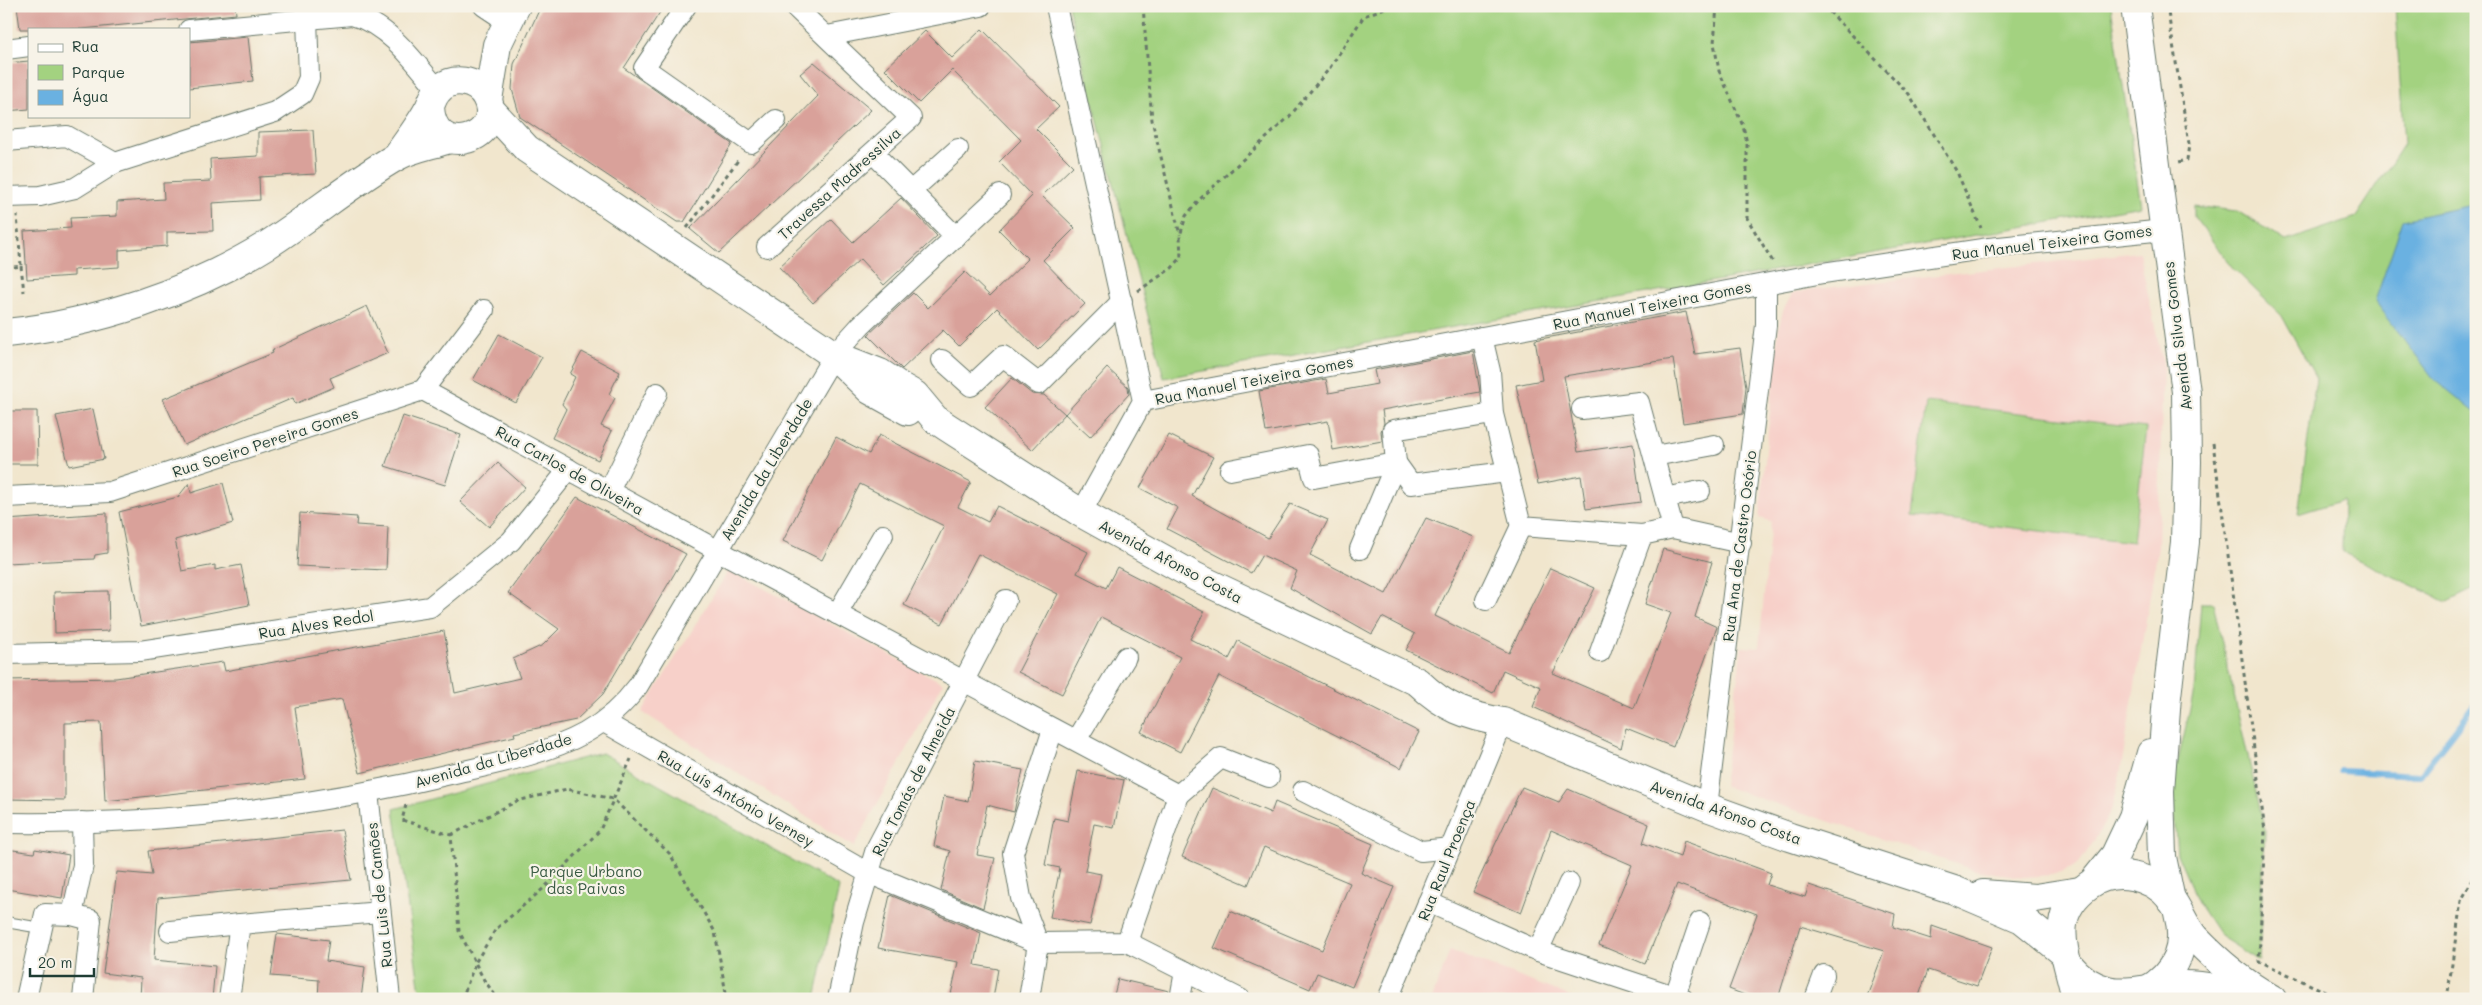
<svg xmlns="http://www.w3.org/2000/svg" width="2482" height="1005" font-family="Mali,sans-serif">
<rect width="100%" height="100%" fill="#f7f3e8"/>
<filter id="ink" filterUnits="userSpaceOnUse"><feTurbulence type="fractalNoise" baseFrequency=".02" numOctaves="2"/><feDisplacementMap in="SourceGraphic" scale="10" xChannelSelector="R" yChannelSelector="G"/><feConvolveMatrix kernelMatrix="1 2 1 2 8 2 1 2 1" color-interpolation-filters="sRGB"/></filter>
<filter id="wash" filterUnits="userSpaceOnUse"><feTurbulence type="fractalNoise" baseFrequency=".0096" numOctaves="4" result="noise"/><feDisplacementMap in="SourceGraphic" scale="20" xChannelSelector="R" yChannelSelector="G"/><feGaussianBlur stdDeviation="1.12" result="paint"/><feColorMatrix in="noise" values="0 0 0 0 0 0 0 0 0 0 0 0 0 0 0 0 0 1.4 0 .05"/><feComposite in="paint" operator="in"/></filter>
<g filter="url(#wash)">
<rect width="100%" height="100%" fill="#f1e6cd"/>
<g fill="#f7d0c9">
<polygon points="2139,252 2163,364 2158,548 2120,774 2111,811 2093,843 2077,866 2052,875 2024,877 1974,870 1723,786 1742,647 1759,648 1771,521 1759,518 1779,326 1783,311 1792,294 1808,290"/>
<polygon points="729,570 943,683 854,847 642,712"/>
<polygon points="1450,950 1577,999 1432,999"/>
</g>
<g fill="#a3d280" stroke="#61885a">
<polygon points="1068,6 2111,6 2141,206 1164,378"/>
<polygon points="2395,6 2476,6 2476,591 2472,590 2447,602 2342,552 2343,500 2298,514 2316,378 2282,316 2232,267 2194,217 2194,206 2237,211 2286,241 2356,217 2404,144"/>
<polygon points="1926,402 2146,428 2133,542 1912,516"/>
<polygon points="2201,603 2213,603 2265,831 2259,961 2220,936 2198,903 2177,854 2172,787 2194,691"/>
<polygon points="602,753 839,887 815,999 421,999 394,809"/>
</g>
<polygon fill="#6ab1e1" stroke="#44778a" points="2476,204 2476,413 2434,379 2375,301 2403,220"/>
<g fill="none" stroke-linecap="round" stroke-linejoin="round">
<polyline stroke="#6ab1e1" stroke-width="6" points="2341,771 2420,775 2476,703"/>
</g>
<g id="blocks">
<g fill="#d9a19a">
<polygon points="17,6 235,6 236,14 82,29 20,29"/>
<polygon points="541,6 664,6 624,68 732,144 684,222 677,222 520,117 512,89 514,64"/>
<polygon points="982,29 1059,107 1036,129 1073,166 1042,196 1075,228 1043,260 1085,304 1038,350 997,308 959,346 943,330 902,369 868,335 913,293 928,308 965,272 990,296 1028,259 999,230 1032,196 999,162 1021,140 952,70 919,103 885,69 925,31 952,58"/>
<polygon points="248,37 253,81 189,88 189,42"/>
<polygon points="29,61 29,109 6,111 6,63"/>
<polygon points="814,62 871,110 719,253 690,229 818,96 800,74"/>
<polygon points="313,130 316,174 259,177 260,200 212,203 213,231 167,232 167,246 119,250 119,267 74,270 74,276 27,279 24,231 71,228 70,218 117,216 117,202 164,199 163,183 211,181 210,159 258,156 258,132"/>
<polygon points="901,198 937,236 884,285 860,259 813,303 779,267 831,219 853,242"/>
<polygon points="367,306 388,353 330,378 334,387 295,404 293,398 184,445 163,399 273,353 272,350"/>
<polygon points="1686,312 1695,354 1740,348 1746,387 1743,414 1683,423 1673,359 1564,376 1578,452 1633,444 1641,502 1586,509 1581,476 1538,484 1516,385 1542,380 1535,340"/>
<polygon points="499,334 542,357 516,403 473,380"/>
<polygon points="1473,351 1480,392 1382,410 1384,423 1381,431 1382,441 1333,450 1328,421 1266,432 1259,391 1326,379 1329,393 1377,384 1374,370"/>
<polygon points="582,352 620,372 609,394 615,398 601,426 612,431 598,460 552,438 566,409 562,404 575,377 570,374"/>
<polygon points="1107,368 1128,387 1129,394 1090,437 1065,414"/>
<polygon points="1012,378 1032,394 1044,395 1065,414 1032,450 985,407"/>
<polygon points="93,409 104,459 69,466 56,416"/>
<polygon points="6,411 37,411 38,464 6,464"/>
<polygon points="403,416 461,435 445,485 385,466"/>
<polygon points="879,435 971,482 958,507 988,522 997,506 1088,552 1077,573 1106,588 1117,567 1204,612 1190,639 1229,659 1238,641 1419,732 1401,768 1219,676 1180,752 1141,732 1180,657 1101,617 1062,694 1018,672 1058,594 978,554 942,624 904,605 944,526 860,484 822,560 783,541 836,437 869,454"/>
<polygon points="1169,435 1213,457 1192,496 1268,538 1290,504 1328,520 1310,555 1386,594 1426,518 1473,537 1435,616 1509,653 1550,568 1595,588 1553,673 1634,708 1671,613 1645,604 1663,549 1712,562 1695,617 1717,627 1673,747 1626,728 1621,748 1533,707 1541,687 1503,670 1493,693 1406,650 1415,634 1382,617 1372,634 1290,588 1297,571 1262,555 1251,573 1167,529 1178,508 1140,488"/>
<polygon points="498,463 525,487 489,527 460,502"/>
<polygon points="189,483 191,493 223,483 233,523 175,540 182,571 215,565 215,570 241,565 249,605 141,626 119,512 178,497"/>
<polygon points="577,497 686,554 603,694 576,720 514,733 515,736 360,773 342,699 295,707 305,779 105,801 101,722 65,723 65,800 6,799 6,680 116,678 223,662 225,671 444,631 455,693 520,678 513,659 543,645 559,629 508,593"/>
<polygon points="107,513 107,553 95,555 94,559 6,563 6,520"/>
<polygon points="300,513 357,517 356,525 388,527 386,570 297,566"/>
<polygon points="108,591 109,631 55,633 54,592"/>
<polygon points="975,761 1023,770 1014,812 987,805 977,855 995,858 983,908 941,890 950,851 934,846 944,796 968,801"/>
<polygon points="1078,771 1124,780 1114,828 1094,824 1085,871 1101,874 1090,925 1050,917 1060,868 1045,865 1054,818 1068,821"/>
<polygon points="1522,787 1559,802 1568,789 1649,824 1643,843 1680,857 1684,841 1771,873 1767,885 1805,897 1809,885 1895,914 1893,927 1931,939 1932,926 1992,947 1977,986 1928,970 1918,999 1866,999 1884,951 1800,926 1778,999 1755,999 1729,989 1757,914 1677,884 1645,964 1599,945 1632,865 1551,830 1521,913 1473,892"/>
<polygon points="1212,788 1271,813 1275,802 1373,844 1361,873 1394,887 1352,987 1317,973 1310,989 1214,948 1230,911 1322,950 1350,883 1264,847 1248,885 1182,857"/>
<polygon points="342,830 351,880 158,898 154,960 215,966 212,999 140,999 141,978 103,973 117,872 152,875 148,851"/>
<polygon points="6,849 34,853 35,849 69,855 62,898 6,889"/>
<polygon points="890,895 981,933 975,965 998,969 993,999 950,999 958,962 878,948"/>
<polygon points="277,934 329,940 326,961 365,967 361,999 318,999 319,980 271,976"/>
<polygon points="1118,979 1169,991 1168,999 1113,999"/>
</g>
</g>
</g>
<g filter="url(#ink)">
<use href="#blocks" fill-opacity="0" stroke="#68786a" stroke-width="1"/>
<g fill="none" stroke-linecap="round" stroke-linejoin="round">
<g stroke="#68786a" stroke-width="12">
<polyline id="lane" points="6,922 41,928"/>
</g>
<g stroke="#68786a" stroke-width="22">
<g id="street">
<polyline points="484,6 508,22"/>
<polyline points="686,6 644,68 751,143 776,120"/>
<polyline points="1056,6 1143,401 1081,513"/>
<path d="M189,30L352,15C388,24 415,62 438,90"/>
<polyline points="827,36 981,6"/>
<polyline points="6,49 29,46"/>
<polyline points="6,141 67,136 115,163"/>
<polyline points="873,153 956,237"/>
<polyline points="911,191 958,149"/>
<polyline points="6,197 40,196 75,188 115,163 275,112 302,94 309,78 307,18"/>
<polyline points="767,247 911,118 794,6"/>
<polyline points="1482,337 1490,371 1493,414"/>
<polyline points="942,360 971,386 1003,356 1039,384 1122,301"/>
<polyline points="423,390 717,550 1178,795 1221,758 1269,777"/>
<polyline points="1143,401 1823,273 1989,248 2164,230"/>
<polyline points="1582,409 1639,402 1673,528"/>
<polyline points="1654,456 1714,445"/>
<polyline points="1230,470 1308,455 1314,478 1396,463 1393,430 1493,414 1521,526 1642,535 1673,528 1741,543"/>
<polyline points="609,491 657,393"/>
<polyline points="6,497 110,492 423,390 484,310"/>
<polyline points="1665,498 1700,491"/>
<polyline points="1360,549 1396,463 1411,484 1507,472"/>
<polyline points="1486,600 1521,526"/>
<polyline points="837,614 883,535"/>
<polyline points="1600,652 1642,535"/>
<polyline points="6,654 140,651 430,607 511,541 569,469"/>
<polyline points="604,722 868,873 1038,943"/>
<polyline points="1076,740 1126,657"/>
<polyline points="1303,791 1421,851 1451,848"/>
<polyline points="368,792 390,999"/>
<polyline points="1707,807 1766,325 1766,284"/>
<path d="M6,823C158,825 311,808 459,772C499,763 549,753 585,733C606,721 623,706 638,686L834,355L861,325L1000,195"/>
<polyline points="1428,902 1538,951 1683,999"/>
<polyline points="72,915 83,865 82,822"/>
<polyline points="170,931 240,924"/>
<polyline points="1127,942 1240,999"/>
<polyline points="1038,943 1021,898 1013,853 1053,729"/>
<polyline points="1538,951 1569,883"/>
<polyline points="1675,996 1700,922"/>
<polyline points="26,999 45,914 72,915 91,920 83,999"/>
<polyline points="229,999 240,924 380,912"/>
<polyline points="838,999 854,922 876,849 1006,600"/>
<polyline points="1029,999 1038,943 1127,942 1178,795"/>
<polyline points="1180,999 1185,971"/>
<polyline points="1388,999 1503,722"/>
<polyline points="1815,999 1824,975"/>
</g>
</g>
<g stroke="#68786a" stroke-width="30">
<g id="secondary">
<polyline points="2135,6 2186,392 2187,462 2185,542 2167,696 2160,791 2162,857 2171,900"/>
<polyline points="488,100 497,45 516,6"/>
<polyline points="490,109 527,149 834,355 870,390 908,411"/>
<path d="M397,156C408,140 420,125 429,108C432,102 433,96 438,91C451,75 477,80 486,97C508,138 433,164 430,107"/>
<path d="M6,333C94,324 191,292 267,245C311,217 351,183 396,157C411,148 432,145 449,139"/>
<path d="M834,355L880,373L901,387L915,395L935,419L947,427L1081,513L1196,577L1418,682C1445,708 1467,716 1503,722L1707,807L1790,837L1954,890L2022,919L2064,953"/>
<polyline points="2093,882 2115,855 2133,817 2151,753"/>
<polyline points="1983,894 2035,898 2080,891"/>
<path d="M2069,965C2103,1005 2134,989 2180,985C2205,984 2228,991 2251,999"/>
<path d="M2147,990C2177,973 2187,946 2178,913"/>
<path d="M2076,999C2068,956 2044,917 2089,885C2115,867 2152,875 2171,899C2180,911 2185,927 2195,938C2218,962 2243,983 2272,999"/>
</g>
</g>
<g stroke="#68786a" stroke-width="3" stroke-dasharray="4 4" stroke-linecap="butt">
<polyline points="1143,6 1152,120 1180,235"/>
<polyline points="1717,6 1714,43 1719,71 1743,126 1747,143 1747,218 1773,262"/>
<polyline points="1824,6 1909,94 1957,172 1981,228"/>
<polyline points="2167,6 2189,144 2187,160 2179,162"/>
<polyline points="687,228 739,159"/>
<polyline points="21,266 24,292"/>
<polyline points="6,268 21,266 17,215"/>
<polyline points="1138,291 1172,268 1181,258 1180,236 1186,216 1199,200 1289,117 1329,69 1364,16 1390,6"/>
<polyline points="2213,443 2265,831 2259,961 2341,999"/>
<polyline points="406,805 402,820 451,835 459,931 484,980 498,999"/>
<polyline points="451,835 517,801 567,789 613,799 670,854 715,932 727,999"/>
<polyline points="462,999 475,963 496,929 544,888 600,830 631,759"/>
<polyline points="2447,999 2461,901 2476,874"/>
</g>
<use href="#lane" stroke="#fff" stroke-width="10"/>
<use href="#street" stroke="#fff" stroke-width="20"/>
<use href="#secondary" stroke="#fff" stroke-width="28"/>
</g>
</g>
<g text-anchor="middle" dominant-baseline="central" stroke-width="4.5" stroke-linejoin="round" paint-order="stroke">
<g font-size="15" fill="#1f3d34" stroke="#f7f3e8">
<text transform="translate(839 183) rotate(-42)">Travessa Madressilva</text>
<text transform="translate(2052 242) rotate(-7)">Rua Manuel Teixeira Gomes</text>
<text transform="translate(1652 305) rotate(-11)">Rua Manuel Teixeira Gomes</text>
<text transform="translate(2177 336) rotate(-97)">Avenida Silva Gomes</text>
<text transform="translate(1254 380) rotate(-11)">Rua Manuel Teixeira Gomes</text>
<text transform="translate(265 442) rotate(-18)">Rua Soeiro Pereira Gomes</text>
<text transform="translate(766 469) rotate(-59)">Avenida da Liberdade</text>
<text transform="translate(570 470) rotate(29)">Rua Carlos de Oliveira</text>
<text transform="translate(1739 546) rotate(-83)">Rua Ana de Castro Osório</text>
<text transform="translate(1171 561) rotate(28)">Avenida Afonso Costa</text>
<text transform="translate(316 624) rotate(-9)">Rua Alves Redol</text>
<text transform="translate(493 760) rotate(-16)">Avenida da Liberdade</text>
<text transform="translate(913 781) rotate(-63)">Rua Tomás de Almeida</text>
<text transform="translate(736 798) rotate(30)">Rua Luís António Verney</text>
<text transform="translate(1726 812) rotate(20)">Avenida Afonso Costa</text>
<text transform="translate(1446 860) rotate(-68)">Rua Raul Proença</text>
<text transform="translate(379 895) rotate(-96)">Rua Luis de Camões</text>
</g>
<g font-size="15" fill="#395b43" stroke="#f7f3e8">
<text x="586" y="871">Parque Urbano<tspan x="586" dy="17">das Paivas</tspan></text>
</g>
</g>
<rect width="2482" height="1005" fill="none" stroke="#f7f3e8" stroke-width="25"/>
<rect x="28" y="28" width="162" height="90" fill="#f7f3e8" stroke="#a1aaa0"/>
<rect x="38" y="44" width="25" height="8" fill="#ffffff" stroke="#a1aaa0"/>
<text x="72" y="52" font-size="15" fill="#1f3d34">Rua</text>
<rect x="38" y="65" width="25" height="15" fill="#a3d280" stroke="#a1aaa0"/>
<text x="72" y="78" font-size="15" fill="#1f3d34">Parque</text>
<rect x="38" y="90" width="25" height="15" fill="#6ab1e1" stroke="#a1aaa0"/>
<text x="72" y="102" font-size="15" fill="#1f3d34">Água</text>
<path d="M30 968v8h64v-8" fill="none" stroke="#1f3d34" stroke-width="2.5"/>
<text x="38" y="968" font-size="15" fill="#1f3d34" stroke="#f7f3e8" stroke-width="4" paint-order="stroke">20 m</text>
</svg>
